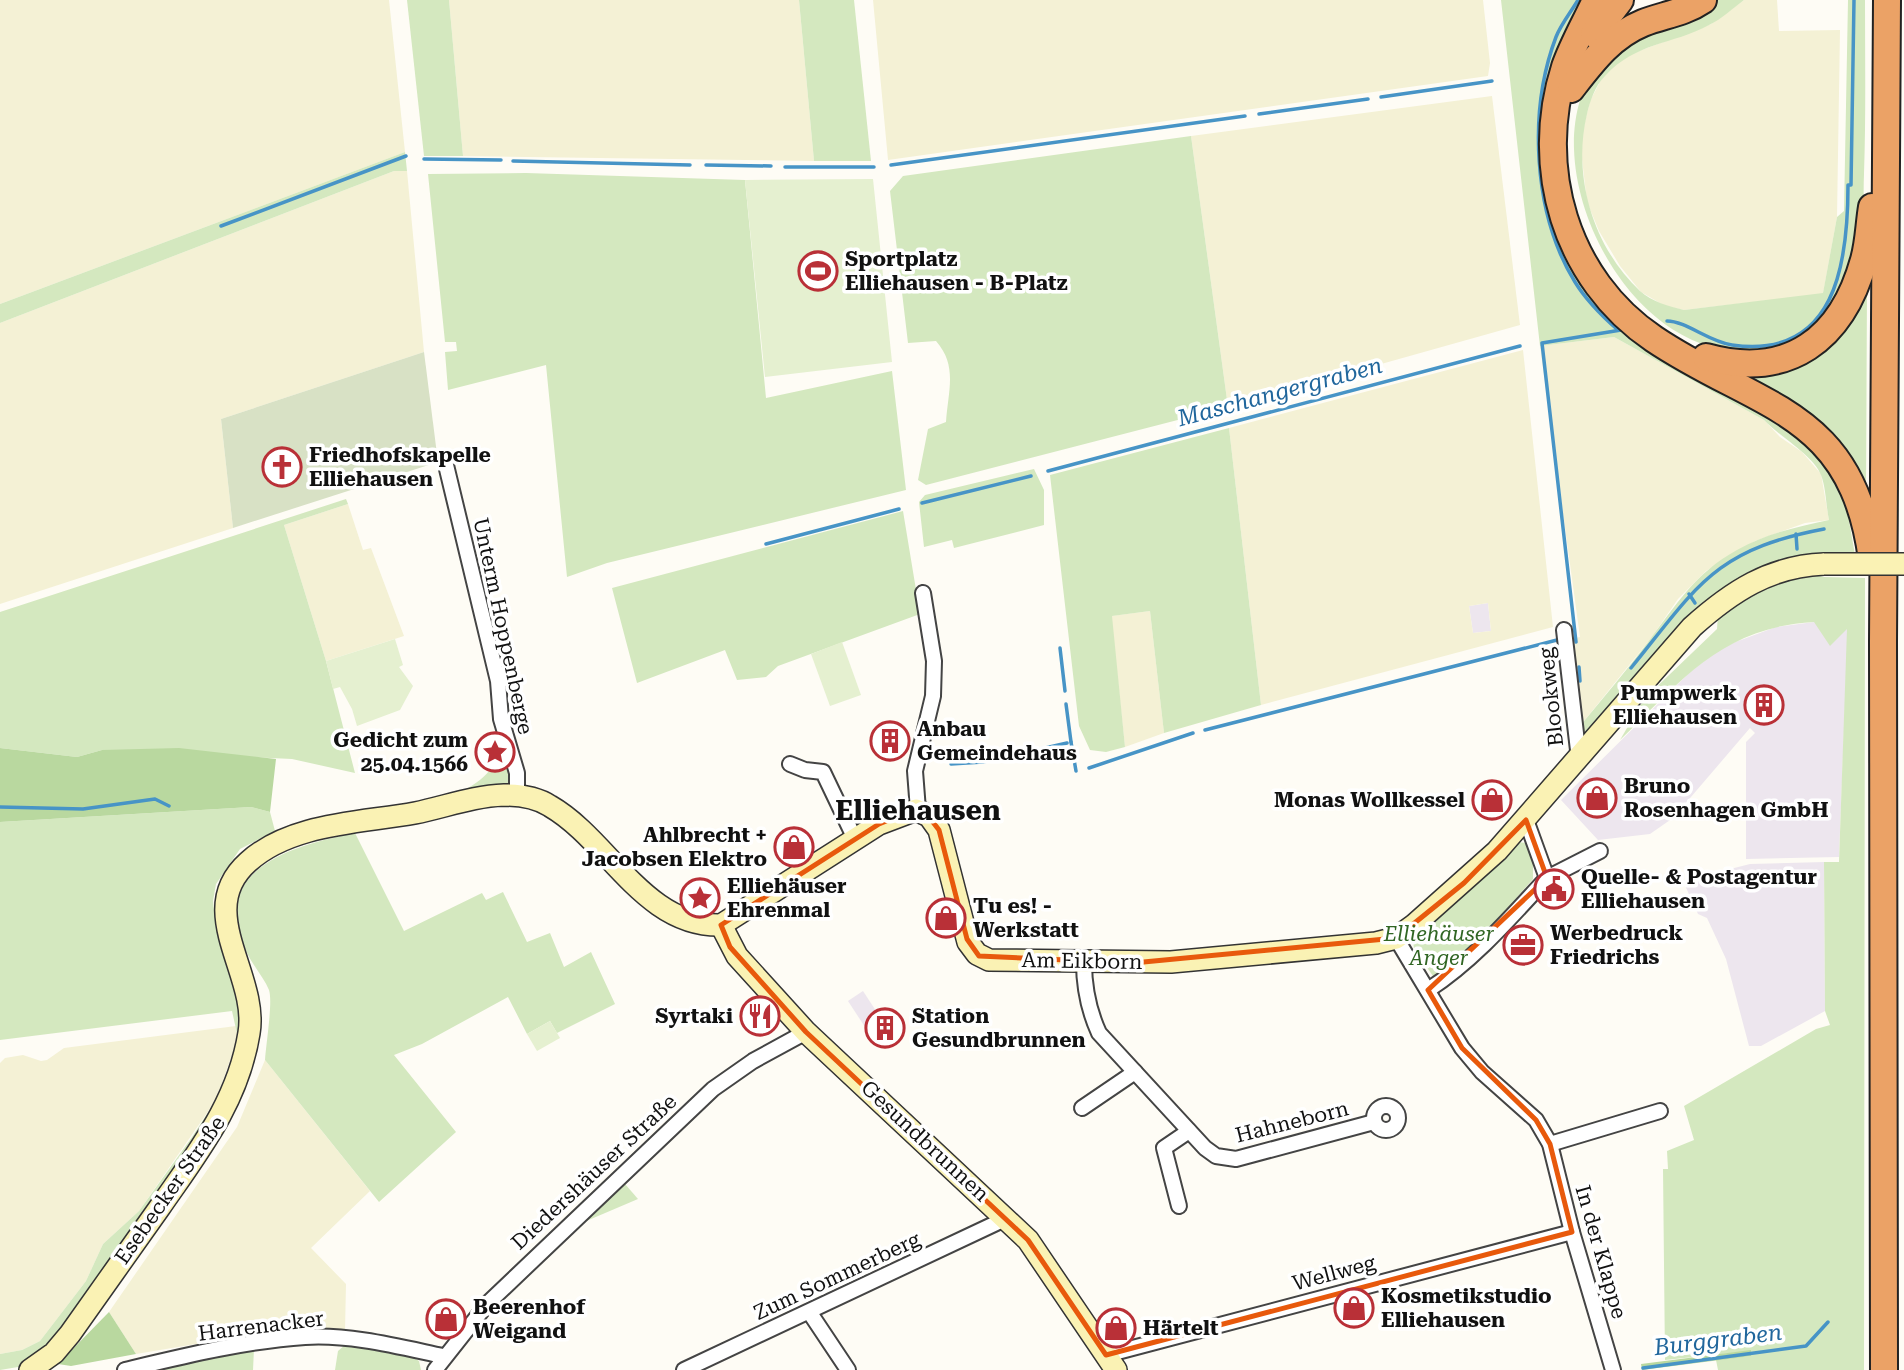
<svg xmlns="http://www.w3.org/2000/svg" width="1904" height="1370" font-family="'Roboto Serif',serif">
<rect width="100%" height="100%" fill="#fefcf5"/>
<g fill="#ede6ee">
<polygon points="1488,603 1491,631 1473,633 1469,606"/>
<polygon points="1814,622 1848,628 1839,857 1746,859 1746,742 1755,733 1750,728 1673,818 1650,834 1598,840 1561,800 1689,673 1722,647 1776,627"/>
<polygon points="1824,862 1825,1011 1761,1046 1749,1046 1726,959 1707,918 1698,914 1683,881 1750,864"/>
<polygon points="863,991 878,1014 865,1027 848,1001"/>
</g>
<g fill="#f4f1d5" fill-rule="evenodd">
<polygon points="0,0 389,0 405,152 0,304"/>
<polygon points="449,0 799,0 814,161 463,156"/>
<polygon points="873,0 1483,0 1490,63 1488,76 888,160"/>
<polygon points="1744,0 1777,0 1779,31 1840,30 1837,217 1823,294 1684,310 1665,306 1641,292 1620,266 1599,231 1587,202 1580,142 1590,101 1602,78 1623,57 1711,24"/>
<polygon points="1492,96 1520,325 1228,407 1191,136"/>
<polygon points="394,171 407,171 424,352 221,419 233,528 0,604 0,323"/>
<polygon points="1614,337 1764,420 1780,437 1802,452 1821,474 1829,520 1805,523 1755,541 1706,571 1678,599 1651,638 1580,726 1571,639 1580,637 1540,346"/>
<path d="M1523,350L1553,627L1261,705L1229,428ZM1488,603L1491,631L1473,633L1469,606Z"/>
<polygon points="348,504 363,550 371,548 404,636 326,661 284,525"/>
<polygon points="1150,611 1164,733 1125,747 1111,616"/>
<polygon points="236,1026 238,1038 216,1100 139,1211 103,1244 86,1281 40,1341 22,1350 0,1354 0,1063 5,1058 23,1055 41,1061 47,1060 64,1048"/>
<polygon points="265,1060 370,1191 311,1248 346,1284 345,1331 309,1325 136,1354 109,1312 237,1127"/>
</g>
<g fill="#d4e8bf">
<polygon points="407,0 449,0 463,156 424,156"/>
<polygon points="799,0 854,0 871,161 814,161"/>
<path d="M1501,0H1588L1555,67L1573,268L1799,431L1843,486L1855,555L1771,565L1592,734L1582,732L1580,726C1603,698 1627,670 1648,642C1676,605 1695,573 1737,550C1766,533 1798,527 1829,520C1826,506 1826,488 1821,475C1813,455 1780,437 1764,420L1614,337L1540,346Z"/>
<path d="M1713,0H1744C1733,8 1722,19 1709,25C1672,45 1636,42 1605,76C1595,86 1590,101 1587,114C1572,176 1593,247 1640,291C1652,302 1669,306 1684,310L1823,293L1837,217L1844,211L1848,0H1865C1865,58 1866,116 1864,174C1863,196 1865,221 1860,243C1857,258 1848,273 1842,287C1839,295 1836,309 1830,316C1814,334 1789,346 1766,350C1658,367 1577,245 1574,149C1573,120 1580,82 1603,61C1634,33 1675,17 1713,0Z"/>
<path d="M1191,136L1228,407L926,485L918,480L928,429L946,422C948,391 958,366 936,341L908,343L890,191L903,176Z"/>
<polygon points="405,152 407,171 394,171 0,323 0,304"/>
<polygon points="526,173 745,180 766,398 892,371 906,490 607,563 567,577 546,365 448,390 445,352 457,351 456,342 445,342 428,174"/>
<polygon points="1867,287 1866,495 1740,373 1773,372"/>
<polygon points="1229,428 1261,705 1164,733 1150,611 1112,616 1125,747 1106,752 1090,750 1079,726 1050,475"/>
<polygon points="1034,469 1044,490 1044,525 954,548 952,540 924,547 919,502 925,495"/>
<polygon points="346,499 348,504 284,525 326,661 355,773 292,759 102,750 77,757 0,748 0,612"/>
<polygon points="903,511 920,614 778,666 766,677 737,680 725,650 637,683 612,588"/>
<path d="M1808,573L1824,577L1865,578L1864,1370H1718L1716,1360L1751,1356V1351L1665,1360L1663,1169H1668L1667,1151L1694,1140L1684,1106L1816,1029L1830,1025L1825,1011L1824,862H1839L1847,629L1830,646L1814,622C1722,627 1682,680 1620,740L1644,699L1717,629L1718,614L1752,591Z"/>
<path d="M501,749L505,752L513,776L508,784L461,792C475,784 497,772 494,753Z"/>
<polygon points="251,807 270,812 275,831 240,849 216,884 213,901 215,919 245,1010 230,1087 64,1333 24,1366 0,1370 0,1354 22,1350 40,1341 86,1281 103,1244 139,1211 192,1137 216,1100 229,1069 238,1038 232,1011 0,1040 0,822"/>
<path d="M355,833L404,931L482,893L486,900L503,892L527,942L550,933L564,967L591,952L615,1004L557,1033L550,1021L527,1034L508,997L422,1044L394,1055L456,1132L379,1202L265,1060C266,1044 273,1002 269,990C263,975 248,961 243,942C239,931 235,912 238,900C249,855 317,841 355,833Z"/>
<polygon points="1518,842 1527,843 1533,861 1533,879 1489,929 1439,976 1433,976 1414,949 1413,941"/>
<polygon points="625,1184 638,1199 584,1222"/>
<polygon points="345,1345 414,1358 419,1361 421,1370 335,1370 338,1351"/>
<polygon points="254,1349 253,1370 160,1370 165,1366"/>
</g>
<g fill="#b9d89f">
<polygon points="0,748 77,757 102,750 179,748 276,759 270,812 251,807 0,822"/>
<polygon points="109,1312 136,1354 71,1366 58,1364"/>
<polygon points="1751,1350 1751,1356 1642,1370 1641,1364"/>
</g>
<polygon fill="#d8e1c5" points="424,352 438,462 233,528 221,419"/>
<g fill="#e5f0d0">
<polygon points="873,179 892,362 765,377 745,180"/>
<polygon points="395,639 403,665 399,667 413,686 400,710 357,726 352,709 340,687 333,689 326,661"/>
<polygon points="842,642 861,695 830,706 811,654"/>
<polygon points="550,1021 560,1038 537,1051 527,1034"/>
</g>
<g fill="none" stroke-linecap="round" stroke-linejoin="round">
<g stroke="#4794c6" stroke-width="3.5">
<path d="M1578,0C1571,12 1561,24 1556,37C1528,111 1533,214 1575,282C1586,300 1602,316 1618,330"/>
<polyline points="1381,97 1492,81"/>
<polyline points="1259,114 1368,99"/>
<polyline points="424,159 501,160"/>
<polyline points="513,161 690,165"/>
<polyline points="706,165 771,166"/>
<polyline points="891,165 1245,116"/>
<polyline points="785,167 874,167"/>
<polyline points="221,226 406,156"/>
<path d="M1667,321C1686,321 1709,342 1732,345C1836,360 1848,263 1848,185H1851L1854,0"/>
<polyline points="1048,471 1520,346"/>
<polyline points="922,503 1031,476"/>
<polyline points="1796,534 1797,549"/>
<polyline points="766,544 899,509"/>
<polyline points="1689,594 1695,603"/>
<polyline points="1576,642 1542,343 1621,330"/>
<polyline points="1060,648 1065,691"/>
<polyline points="1579,667 1580,681"/>
<path d="M1631,668C1697,587 1713,550 1824,529"/>
<polyline points="1066,704 1071,742"/>
<polyline points="1205,730 1557,640"/>
<polyline points="1071,742 1076,771"/>
<polyline points="951,764 983,762 1067,743"/>
<polyline points="1089,768 1193,733"/>
<polyline points="0,807 83,809 155,799 169,806"/>
<polyline points="1643,1368 1806,1346 1828,1322"/>
</g>
<g stroke="#444" stroke-width="18">
<g id="street">
<polyline points="446,465 498,681 501,719 517,773 517,795"/>
<polyline points="1564,630 1579,759"/>
<polyline points="790,764 805,770 823,772 856,841"/>
<polyline points="918,810 915,771 933,696 934,661 923,593"/>
<polyline points="1547,878 1600,851"/>
<polyline points="1396,938 1462,1048 1482,1072 1536,1120 1550,1144 1572,1232 1613,1370"/>
<path d="M1084,962C1084,988 1088,1009 1099,1033L1205,1148L1216,1156L1236,1159L1374,1122"/>
<path d="M1428,990C1473,961 1511,917 1547,878L1526,820"/>
<circle cx="1386" cy="1118" r="12"/>
<polyline points="1082,1108 1135,1072"/>
<polyline points="1550,1144 1660,1111"/>
<polyline points="1179,1206 1164,1148 1189,1131"/>
<polyline points="810,1313 848,1370"/>
<polyline points="1106,1355 1572,1232"/>
<path d="M125,1370C184,1356 245,1341 305,1337C350,1334 400,1347 443,1356"/>
<polyline points="435,1370 488,1303 713,1089 753,1061 806,1032"/>
<polyline points="684,1370 1007,1218"/>
</g>
</g>
<g stroke="#333" stroke-width="24">
<g id="secondary">
<polyline points="721,925 737,956 806,1032 1028,1240 1116,1370"/>
<path d="M30,1370L54,1353L70,1334C100,1292 130,1249 160,1207C198,1152 238,1102 249,1033C259,975 193,911 248,862C291,823 361,823 415,813C445,807 473,796 504,795C520,795 536,797 550,806C609,840 644,927 721,925L879,824L916,810L929,816L939,830L968,942L977,954L989,960L1171,962L1376,943L1396,938L1414,925L1497,851L1692,627C1731,592 1770,566 1824,564"/>
</g>
</g>
<g stroke="#222" stroke-width="30">
<g id="highway">
<path d="M1596,0C1586,22 1573,44 1565,67C1533,167 1565,279 1654,339C1758,409 1852,409 1872,559"/>
<polyline points="1594,34 1620,0"/>
<path d="M1571,89C1592,62 1611,36 1643,23C1663,15 1684,13 1703,0"/>
<path d="M1706,357C1789,380 1842,339 1864,260C1869,243 1869,225 1872,207"/>
<polyline points="1884,1370 1883,641 1887,0"/>
</g>
</g>
<use href="#street" stroke="#fff" stroke-width="14"/>
<use href="#secondary" stroke="#faf2b4" stroke-width="21"/>
<use href="#highway" stroke="#eba266" stroke-width="26"/>
<g stroke="#333" stroke-width="24" stroke-linecap="butt">
<polyline id="secondary-bridge" points="1824,564 1904,564"/>
</g>
<use href="#secondary-bridge" stroke="#faf2b4" stroke-width="21"/>
</g>
<path fill="none" stroke="#e8590c" stroke-width="5" stroke-linejoin="round" d="M913,810L926,813L939,830L967,939L979,956L1133,963L1396,938L1464,883L1526,820L1547,878L1428,990L1462,1048L1536,1120L1550,1144L1572,1232L1106,1355L1028,1240L806,1032L730,947L721,925L879,824Z"/>
<defs>
<g id="stadium-ring" transform="scale(2.0125)"><circle r="9.5" fill="#fff" stroke="#b93037" stroke-width="1.5"/><path d="M0-5a6.5 5 0 1 0 0 10a6.5 5 0 1 0 0-10ZM-3.5-1.8h7v3.6h-7Z" fill="#b93037"/></g>
<g id="church-ring" transform="scale(2.0125)"><circle r="9.5" fill="#fff" stroke="#b93037" stroke-width="1.5"/><path d="M-1.2-6h2.4v3.5h3.3v2.4h-3.3V6h-2.4V-.1h-3.3v-2.4h3.3Z" fill="#b93037"/></g>
<g id="building-ring" transform="scale(2.0125)"><circle r="9.5" fill="#fff" stroke="#b93037" stroke-width="1.5"/><path d="M-4-6H4V6H1V3H-1V6H-4ZM-2.5-4.3h1.7v1.8h-1.7ZM.8-4.3h1.7v1.8H.8ZM-2.5-1h1.7V.8h-1.7ZM.8-1h1.7V.8H.8Z" fill="#b93037"/></g>
<g id="sight-ring" transform="scale(2.0125)"><circle r="9.5" fill="#fff" stroke="#b93037" stroke-width="1.5"/><path d="M0-6L1.8-2.2L6-1.7L2.9 1.2L3.7 5.4L0 3.3L-3.7 5.4L-2.9 1.2L-6-1.7L-1.8-2.2Z" fill="#b93037"/></g>
<g id="shop-ring" transform="scale(2.0125)"><circle r="9.5" fill="#fff" stroke="#b93037" stroke-width="1.5"/><path d="M-5-2.5h2.3a2.7 3.5 0 0 1 5.4 0H5L5.5 6h-11ZM-1.5-2.5h3a1.5 2.3 0 0 0-3 0Z" fill="#b93037"/></g>
<g id="civic-ring" transform="scale(2.0125)"><circle r="9.5" fill="#fff" stroke="#b93037" stroke-width="1.5"/><path d="M-.6-6.5H3V-4.5H.6V-3L4-1V1h2V6H-6V1h2V-1L-.6-3ZM-1.2 2.5V6h2.4V2.5Z" fill="#b93037"/></g>
<g id="office-ring" transform="scale(2.0125)"><circle r="9.5" fill="#fff" stroke="#b93037" stroke-width="1.5"/><path d="M-6-3h4V-5.5h4V-3h4V5H-6ZM-1-4.5V-3h2v-1.5ZM-6 0V1H6V0Z" fill="#b93037"/></g>
<g id="restaurant-ring" transform="scale(2.0125)"><circle r="9.5" fill="#fff" stroke="#b93037" stroke-width="1.5"/><path d="M-5-6h1v4h1v-4h1v4h1v-4h1v5L-1.5 .5V6h-2V.5L-5-1ZM5-6V6H3V1.5H1.5Q1.5-4 5-6Z" fill="#b93037"/></g>
</defs>
<g fill-rule="evenodd">
<use href="#stadium-ring" x="818" y="271"/>
<use href="#church-ring" x="282" y="467"/>
<use href="#building-ring" x="1764" y="705"/>
<use href="#building-ring" x="890" y="741"/>
<use href="#sight-ring" x="495" y="752"/>
<use href="#shop-ring" x="1597" y="798"/>
<use href="#shop-ring" x="1492" y="800"/>
<use href="#shop-ring" x="794" y="847"/>
<use href="#civic-ring" x="1554" y="889"/>
<use href="#sight-ring" x="700" y="898"/>
<use href="#shop-ring" x="946" y="918"/>
<use href="#office-ring" x="1523" y="945"/>
<use href="#restaurant-ring" x="760" y="1016"/>
<use href="#building-ring" x="885" y="1028"/>
<use href="#shop-ring" x="1354" y="1308"/>
<use href="#shop-ring" x="446" y="1319"/>
<use href="#shop-ring" x="1116" y="1328"/>
</g>
<g text-anchor="middle" dominant-baseline="central" stroke-width="7" stroke-linejoin="round" paint-order="stroke">
<g font-size="21" font-weight="bold" fill="#111" stroke="#fff" text-anchor="start">
<text x="845" y="259">Sportplatz<tspan x="845" dy="24">Elliehausen - B-Platz</tspan></text>
<text x="309" y="455">Friedhofskapelle<tspan x="309" dy="24">Elliehausen</tspan></text>
<text x="1737" y="693" text-anchor="end">Pumpwerk<tspan x="1737" dy="24">Elliehausen</tspan></text>
<text x="917" y="729">Anbau<tspan x="917" dy="24">Gemeindehaus</tspan></text>
<text x="468" y="740" text-anchor="end">Gedicht zum<tspan x="468" dy="24">25.04.1566</tspan></text>
<text x="1624" y="786">Bruno<tspan x="1624" dy="24">Rosenhagen GmbH</tspan></text>
<text x="1465" y="800" text-anchor="end">Monas Wollkessel</text>
<text x="767" y="835" text-anchor="end">Ahlbrecht +<tspan x="767" dy="24">Jacobsen Elektro</tspan></text>
<text x="1581" y="877">Quelle- &amp; Postagentur<tspan x="1581" dy="24">Elliehausen</tspan></text>
<text x="727" y="886">Elliehäuser<tspan x="727" dy="24">Ehrenmal</tspan></text>
<text x="973" y="906">Tu es! -<tspan x="973" dy="24">Werkstatt</tspan></text>
<text x="1550" y="933">Werbedruck<tspan x="1550" dy="24">Friedrichs</tspan></text>
<text x="733" y="1016" text-anchor="end">Syrtaki</text>
<text x="912" y="1016">Station<tspan x="912" dy="24">Gesundbrunnen</tspan></text>
<text x="1381" y="1296">Kosmetikstudio<tspan x="1381" dy="24">Elliehausen</tspan></text>
<text x="473" y="1307">Beerenhof<tspan x="473" dy="24">Weigand</tspan></text>
<text x="1143" y="1328">Härtelt</text>
</g>
<g font-size="21" fill="#111" stroke="#fff">
<text transform="translate(503 626) rotate(78)">Unterm Hoppenberge</text>
<text transform="translate(1551 697) rotate(-96)">Blookweg</text>
<text transform="translate(1082 961) rotate(1)">Am Eikborn</text>
<text transform="translate(1292 1122) rotate(-14)">Hahneborn</text>
<text transform="translate(925 1141) rotate(43)">Gesundbrunnen</text>
<text transform="translate(594 1172) rotate(-43)">Diedershäuser Straße</text>
<text transform="translate(170 1190) rotate(-55)">Esebecker Straße</text>
<text transform="translate(1601 1252) rotate(74)">In der Klappe</text>
<text transform="translate(1334 1273) rotate(-15)">Wellweg</text>
<text transform="translate(837 1276) rotate(-25)">Zum Sommerberg</text>
<text transform="translate(261 1326) rotate(-7)">Harrenacker</text>
</g>
<g font-size="21" font-style="italic" fill="#316624" stroke="#fff">
<text x="1439" y="934">Elliehäuser<tspan x="1439" dy="24">Anger</tspan></text>
</g>
<g font-size="23" font-style="italic" fill="#20669c" stroke="#fff">
<text transform="translate(1280 392) rotate(-15)">Maschangergraben</text>
<text transform="translate(1718 1340) rotate(-7)">Burggraben</text>
</g>
<g font-size="28" font-weight="bold" fill="#111" stroke="#fff">
<text x="918" y="810">Elliehausen</text>
</g>
</g>
</svg>
